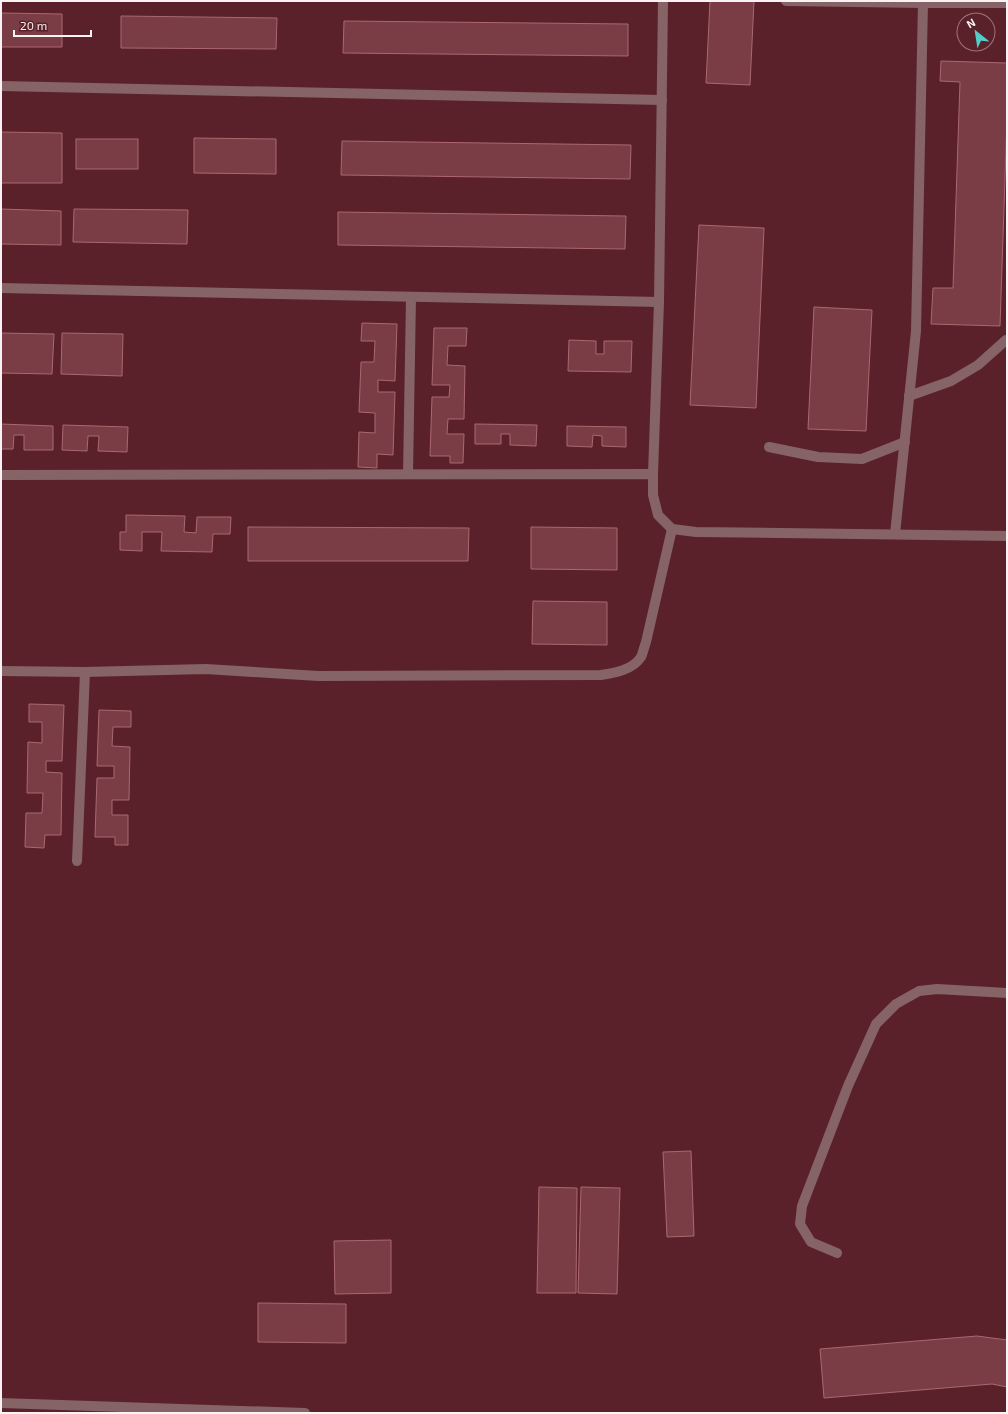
<svg xmlns="http://www.w3.org/2000/svg" width="1008" height="1414" font-family="'Exo 2',sans-serif">
<rect width="100%" height="100%" fill="#5a212b"/>
<g fill="#7a3d46" stroke="#aa6870">
<polygon points="710,1 754,1 750,85 706,83"/>
<polygon points="1,13 62,14 62,47 1,47"/>
<polygon points="121,16 277,18 276,49 121,48"/>
<polygon points="344,21 628,24 628,56 343,53"/>
<polygon points="941,61 1007,63 1007,119 1000,326 931,324 933,288 953,288 960,82 940,81"/>
<polygon points="1,132 62,133 62,183 1,183"/>
<polygon points="194,138 276,139 276,174 194,173"/>
<rect x="76" y="139" width="62" height="30"/>
<polygon points="342,141 631,145 630,179 341,175"/>
<polygon points="1,209 61,211 61,245 1,244"/>
<polygon points="74,209 188,210 187,244 73,242"/>
<polygon points="338,212 626,216 625,249 338,245"/>
<polygon points="699,225 764,228 756,408 690,405"/>
<polygon points="814,307 872,310 866,431 808,429"/>
<polygon points="362,323 397,324 395,381 378,380 378,392 395,392 393,455 377,454 377,468 358,467 359,432 375,433 375,413 359,412 361,362 374,362 375,341 361,341"/>
<polygon points="434,328 467,328 466,346 448,346 447,365 465,366 464,419 448,419 447,434 464,434 463,463 450,463 450,456 430,456 432,397 449,397 450,385 432,385"/>
<polygon points="1,333 54,334 52,374 1,373"/>
<polygon points="62,333 123,334 122,376 61,374"/>
<polygon points="569,340 596,341 596,354 604,354 604,341 632,341 631,372 568,371"/>
<polygon points="1,424 53,426 53,450 24,450 24,435 14,435 13,449 1,449"/>
<polygon points="475,424 537,425 536,446 510,445 510,434 501,434 501,444 475,444"/>
<polygon points="63,425 128,427 127,452 98,451 99,436 88,436 87,451 62,450"/>
<polygon points="567,426 626,427 626,447 602,446 602,436 593,435 592,447 567,446"/>
<polygon points="126,515 185,516 184,532 196,533 197,517 231,517 230,534 213,534 212,552 161,551 162,532 142,532 142,551 120,550 120,532 126,532"/>
<polygon points="248,527 469,528 468,561 248,561"/>
<polygon points="531,527 617,528 617,570 531,569"/>
<polygon points="533,601 607,602 607,645 532,644"/>
<polygon points="29,704 64,705 62,761 46,761 46,772 62,773 61,835 45,835 44,848 25,847 26,813 42,813 43,793 27,793 28,742 42,743 42,722 29,722"/>
<polygon points="99,710 131,711 131,727 113,727 112,746 130,747 129,800 112,800 112,815 128,815 128,845 115,845 115,837 95,837 97,778 114,778 114,766 97,766"/>
<polygon points="691,1151 694,1236 667,1237 663,1152"/>
<polygon points="539,1187 577,1188 576,1293 537,1293"/>
<polygon points="581,1187 620,1188 617,1294 578,1293"/>
<polygon points="391,1240 391,1293 335,1294 334,1241"/>
<polygon points="258,1303 346,1304 346,1343 258,1342"/>
<polygon points="977,1336 1007,1340 1007,1387 992,1384 824,1398 820,1349"/>
</g>
<g fill="none" stroke-linecap="round" stroke-linejoin="round">
<g stroke="#866366" stroke-width="10">
<polyline points="786,1 923,3 1007,3"/>
<polyline points="1,86 662,100"/>
<polyline points="1,288 659,302"/>
<polyline points="909,396 951,381 978,365 1006,340"/>
<polyline points="769,447 818,457 862,459 905,442"/>
<polyline points="408,474 411,297"/>
<polyline points="653,474 659,302 663,1"/>
<polyline points="1,475 653,474 653,495 658,515 672,529 696,532 1007,536"/>
<polyline points="895,534 916,331 923,3"/>
<path d="M1,671L85,672L206,669L318,676L601,675C614,673 633,670 641,657C643,653 644,647 646,642L672,529"/>
<polyline points="77,861 85,672"/>
<polyline points="837,1253 811,1242 800,1224 802,1206 848,1086 876,1024 896,1004 919,991 937,989 1007,993"/>
<polyline points="1,1403 305,1413"/>
</g>
</g>
<rect width="1008" height="1414" fill="none" stroke="#faf3f3" stroke-width="4"/>
<g transform="translate(976 32) rotate(330)"><circle r="19" fill="#5a212b" stroke="#9a757b"/>
<path d="M0-3L7 15L0 10L-7 15Z" fill="#53cdc9"/>
<text y="-6" font-size="11" font-weight="bold" text-anchor="middle" fill="#faf3f3">N</text>
</g>
<path d="M14 30v6h77v-6" fill="none" stroke="#faf3f3" stroke-width="2"/>
<text x="20" y="30" font-size="12" fill="#faf3f3" stroke="#5a212b" stroke-width="3" paint-order="stroke">20 m</text>
</svg>
